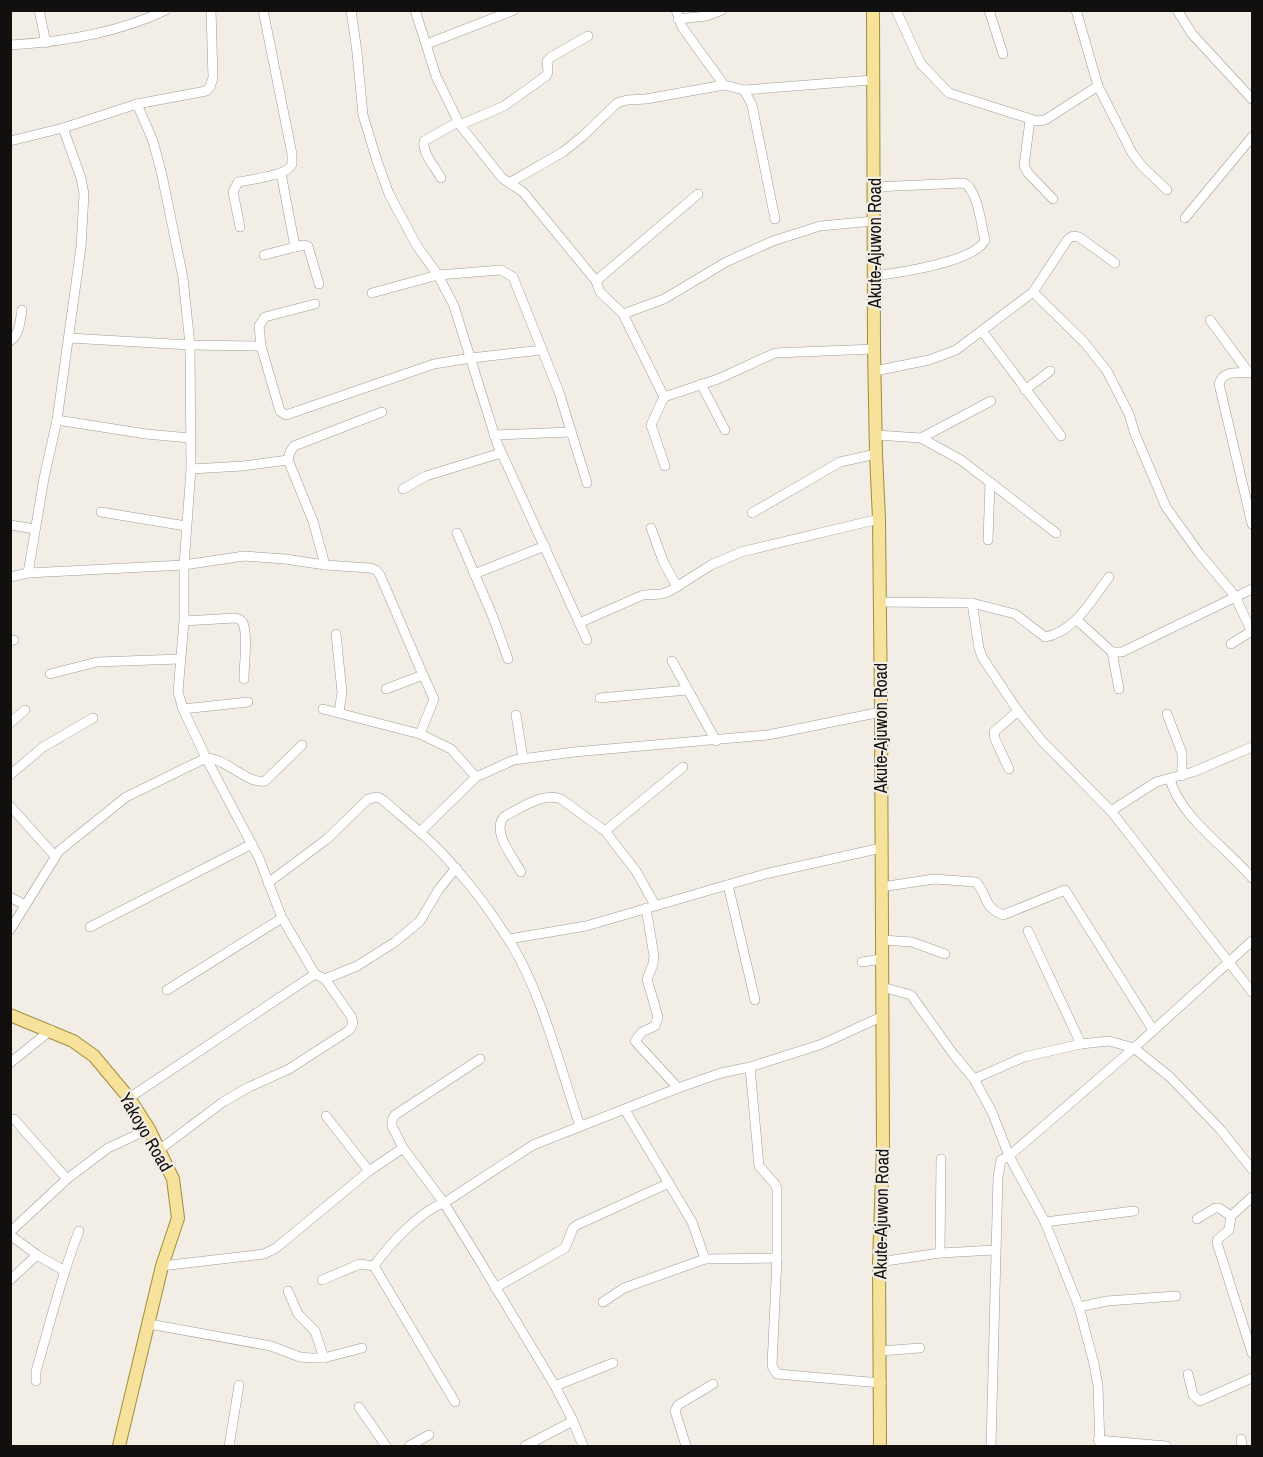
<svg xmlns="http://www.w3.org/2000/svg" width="1263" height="1457" font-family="'Archivo Narrow',sans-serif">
<rect width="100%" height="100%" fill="#f2ede5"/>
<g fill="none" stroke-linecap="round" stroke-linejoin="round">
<g stroke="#a19c95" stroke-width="10">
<g id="minor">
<polyline points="39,10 46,43"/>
<polyline points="351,10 357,52 363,115 377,161 389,194 417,246 438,275 454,306 497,443 587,640"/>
<polyline points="415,10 436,76 460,125 502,178 523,192 596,281 600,292 623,314 664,397"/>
<polyline points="676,10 682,27 724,85 744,90 872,80"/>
<polyline points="896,10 921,64 949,93 1037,121 1045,120 1098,86"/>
<polyline points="989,10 1003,54"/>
<polyline points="1076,10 1098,86 1132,153 1142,166 1167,190"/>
<polyline points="1177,10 1192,34 1252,99"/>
<polyline points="678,19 706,16 722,10"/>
<polyline points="427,44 514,10"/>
<path d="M10,45C63,42 118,33 166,10"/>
<polyline points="744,90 752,105 775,219"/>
<polyline points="137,104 153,141 162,175 183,278 190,345 191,469 184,565 184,621 178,692 183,709 206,758 259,858 282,918 315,974"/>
<polyline points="1030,120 1024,166 1028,173 1053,199"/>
<polyline points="460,125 504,106 546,76 548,72 547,61 551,57 588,36"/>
<polyline points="10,141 63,128 137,104 206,91 210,87 213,78 211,10"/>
<polyline points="281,173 295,247 304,245 308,246 319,284"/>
<path d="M441,178C435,167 422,153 424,141L458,122"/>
<polyline points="509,183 563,152 583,136 617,103 627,100 646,99 724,85"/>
<polyline points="1185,218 1252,137"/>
<path d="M240,227L233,192L238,182C249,180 289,175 292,164C292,163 292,155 292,154L263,10"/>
<polyline points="264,255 295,247"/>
<path d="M874,276C897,273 975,262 985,240C981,225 978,190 964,183L874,187"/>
<polyline points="596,281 698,194"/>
<polyline points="1033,292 1084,342 1107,371 1129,414 1135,434 1166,507 1199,553 1235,596 1250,628 1250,632 1231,644"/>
<polyline points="372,293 438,275 501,270 513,277 559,392 587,483"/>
<polyline points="315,304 265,317 259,326 261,346 280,411 286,415 434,364 471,358 542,350"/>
<polyline points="623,314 664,299 726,262 773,241 820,226 874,221"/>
<polyline points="1210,320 1249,373"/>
<polyline points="982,331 1061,436"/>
<polyline points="69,338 190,345 261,346"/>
<path d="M10,341C20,335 20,320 22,310"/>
<polyline points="875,371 929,360 956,350 1033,292 1068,239 1073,236 1079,237 1115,263"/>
<path d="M1252,372C1240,374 1223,369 1219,384L1252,524"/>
<polyline points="701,384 725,430"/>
<polyline points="1025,390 1050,371"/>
<polyline points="57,420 146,434 190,438"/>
<polyline points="494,435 571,432"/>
<polyline points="876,435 921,438 991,401"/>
<polyline points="921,438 961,460 1056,533"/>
<polyline points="665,466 651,425 664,397 718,379 775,353 874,349"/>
<polyline points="191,469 243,466 288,460"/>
<polyline points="403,489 426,476 501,453"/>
<polyline points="101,512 186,526"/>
<polyline points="752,513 840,462 876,454"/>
<polyline points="10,525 35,529"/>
<polyline points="651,528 663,561 677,587"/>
<polyline points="457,533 493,617 508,659"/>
<polyline points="988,540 990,482"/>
<polyline points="325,565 313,521 288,460 290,452 294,446 382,412"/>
<polyline points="28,573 44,478 57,420 81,247 84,194 81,178 63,128"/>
<polyline points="474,574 545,546"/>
<polyline points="10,577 28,573 184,565 244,556 285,559 325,565 370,568 376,570 380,575 423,675 386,689"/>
<path d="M879,602L972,603L1015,614L1045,637C1075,632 1092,599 1109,577"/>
<polyline points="972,603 979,648 982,657 1018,711 1042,741 1111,811 1252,992"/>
<polyline points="1077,620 1112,652 1122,652 1252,589"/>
<path d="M184,621L235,618C239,619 240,619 243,623C248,634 244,666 244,679"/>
<polyline points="579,623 643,595 662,594 670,591 711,565 741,552 879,519"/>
<polyline points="336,634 342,692 339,713"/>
<polyline points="10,641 14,640"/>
<polyline points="1112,652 1119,689"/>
<polyline points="672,661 716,741"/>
<polyline points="50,674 97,662 180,659"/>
<polyline points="600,698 687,690"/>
<polyline points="183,709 248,702"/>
<polyline points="323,709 420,734 451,749 476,777"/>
<polyline points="1167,714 1182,753 1182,776"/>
<polyline points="516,715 523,758"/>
<polyline points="10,723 25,710"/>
<polyline points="420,734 434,699 423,675"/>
<polyline points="1009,769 995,739 994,732 1018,711"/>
<polyline points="10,775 43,747 93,718"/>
<path d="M1170,779C1179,816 1228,849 1252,878"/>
<polyline points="10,806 55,856"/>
<polyline points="1111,811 1156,782 1193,772 1252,747"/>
<polyline points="605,831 683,767"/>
<polyline points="420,832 476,777 514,760 574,752 768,735 881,712"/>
<path d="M521,872C513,857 490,830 505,816C521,808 543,792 561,799L605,831L636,871L655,905"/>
<path d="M268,883L327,839L368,799L378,797L383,800C408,822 435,843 456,869C475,890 493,915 508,939C541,989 560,1068 580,1126"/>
<polyline points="728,885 755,1000"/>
<path d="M881,887L934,879L976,882C989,897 982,906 1003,915L1065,890L1153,1030"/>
<polyline points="10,897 25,905"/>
<polyline points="646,908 654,956 653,964 647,979 658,1017 655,1026 642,1032 635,1041 678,1088"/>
<polyline points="90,927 252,844"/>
<path d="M10,930L59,851L126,797L206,758C228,759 246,784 265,781L302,745"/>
<polyline points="1028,931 1081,1044"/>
<polyline points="509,939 586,926 765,874 881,848"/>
<polyline points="882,940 912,942 945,954"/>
<polyline points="862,962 882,959"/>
<polyline points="325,979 357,966 395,942 420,921 439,889 456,868"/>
<polyline points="882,987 911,995 954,1055 974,1079 992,1112 1009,1156 1045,1222 1079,1307 1094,1364 1098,1386 1100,1446"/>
<polyline points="167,990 282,918"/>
<polyline points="480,1059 395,1115 392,1120 392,1126 403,1148 444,1203 478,1258 555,1386 573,1421 583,1446"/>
<polyline points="10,1063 51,1030"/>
<polyline points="750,1067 759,1166 775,1184 777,1189 777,1258 772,1366 777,1374 881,1383"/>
<polyline points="974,1079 1024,1057 1081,1044 1109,1041 1134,1048 1170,1077 1220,1129 1252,1169"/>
<path d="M129,1098L315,974L325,979L351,1016C354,1023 353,1026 348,1031L289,1069L249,1087L223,1102L159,1150"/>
<polyline points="625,1110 692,1222 705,1259"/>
<polyline points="326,1116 369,1171"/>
<polyline points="14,1119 67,1179"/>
<polyline points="1252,1197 1231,1216 1229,1230 1218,1239 1217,1243 1252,1353"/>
<polyline points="1197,1219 1215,1208 1219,1208 1231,1216"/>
<polyline points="1045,1222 1134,1211"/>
<polyline points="10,1232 67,1179 108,1148 149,1129"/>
<polyline points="10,1235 37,1255 63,1270"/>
<polyline points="940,1253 941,1159"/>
<polyline points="879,1262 940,1253 995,1250"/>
<polyline points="162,1266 264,1254 276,1248 369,1171 403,1148"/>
<polyline points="374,1266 455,1402"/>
<polyline points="10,1280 37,1255"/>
<path d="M322,1280L360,1264L374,1266C388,1246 420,1211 444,1203L533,1145L678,1088L721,1073L750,1067L822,1044L881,1017"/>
<polyline points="495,1288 565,1248 573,1228 577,1225 669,1183"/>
<polyline points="288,1291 298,1314 315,1331 324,1358"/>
<polyline points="603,1302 624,1288 705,1259 777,1258"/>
<polyline points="1079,1307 1107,1301 1176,1296"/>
<polyline points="149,1324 271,1346 300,1357 311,1358 324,1358 362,1348"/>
<polyline points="880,1351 920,1348"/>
<polyline points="1188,1374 1193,1395 1200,1401 1252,1378"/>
<path d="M36,1381V1371C50,1324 61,1276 79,1231"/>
<polyline points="555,1386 613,1363"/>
<polyline points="359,1407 386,1446"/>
<polyline points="1241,1439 1242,1446"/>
<polyline points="1098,1440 1166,1446"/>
<polyline points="229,1446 239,1385"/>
<polyline points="409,1446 429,1435"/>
<polyline points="525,1446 573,1421"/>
<polyline points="686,1446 675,1411 678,1405 713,1384"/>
<polyline points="991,1446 998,1177 1001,1160 1009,1156 1134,1048 1252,941"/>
</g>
</g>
<g stroke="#a28c3d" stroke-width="14">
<g id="major">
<polyline points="873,10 874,349 876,454 879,519 881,712 883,1147 879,1262 880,1446"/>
<polyline points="10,1015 73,1041 94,1056 129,1098 149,1129 173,1179 178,1218 162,1266 119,1446"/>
</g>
</g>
<use href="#minor" stroke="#fff" stroke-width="9"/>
<use href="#major" stroke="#f6e29a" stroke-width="12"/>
</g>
<g text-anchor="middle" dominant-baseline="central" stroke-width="4.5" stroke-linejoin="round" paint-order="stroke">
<g font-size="18" fill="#12100e" stroke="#f2ede5">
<text transform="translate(874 243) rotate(-90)">Akute-Ajuwon Road</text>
<text transform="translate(880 728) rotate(-90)">Akute-Ajuwon Road</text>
<text transform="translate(146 1132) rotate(60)">Yakoyo Road</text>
<text transform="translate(881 1214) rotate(-89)">Akute-Ajuwon Road</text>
</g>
</g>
<rect width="1263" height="1457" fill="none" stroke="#12100e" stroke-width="24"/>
</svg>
